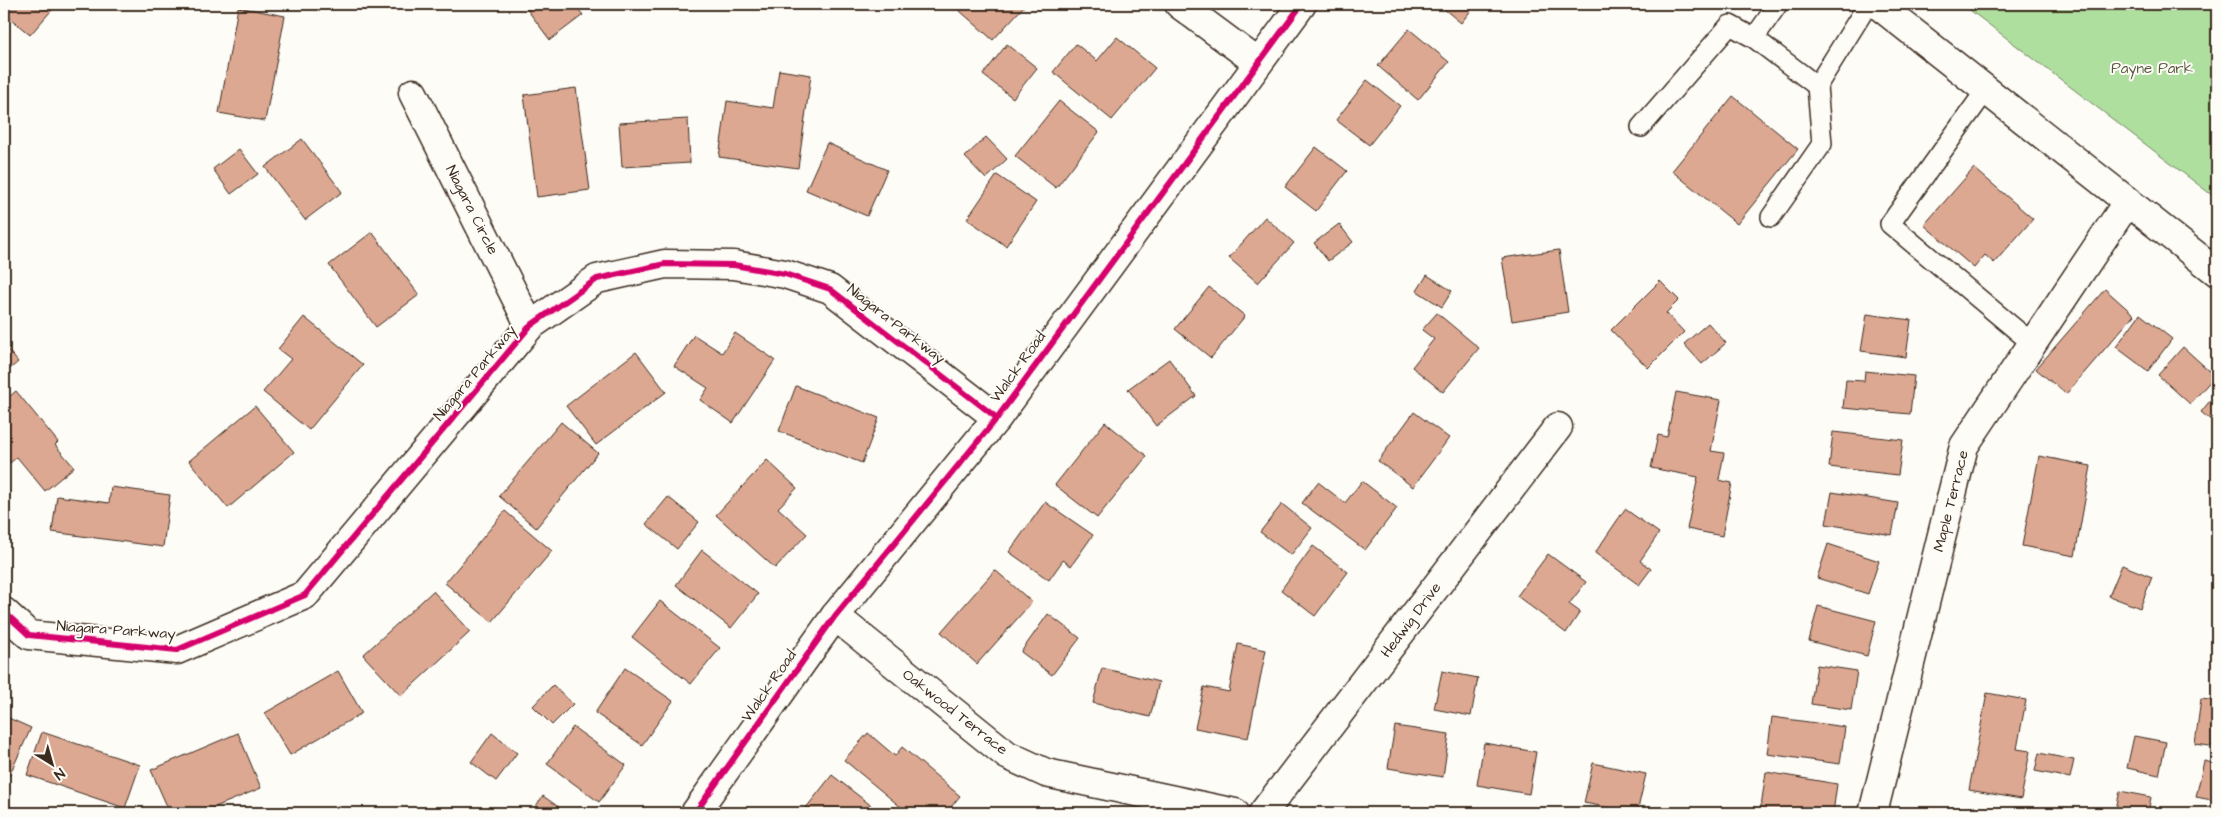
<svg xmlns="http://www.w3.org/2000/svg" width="2221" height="817" font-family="'Architects Daughter',sans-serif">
<rect width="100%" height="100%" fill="#fdfcf7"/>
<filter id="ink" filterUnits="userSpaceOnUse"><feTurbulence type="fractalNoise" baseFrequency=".02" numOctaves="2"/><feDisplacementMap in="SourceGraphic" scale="10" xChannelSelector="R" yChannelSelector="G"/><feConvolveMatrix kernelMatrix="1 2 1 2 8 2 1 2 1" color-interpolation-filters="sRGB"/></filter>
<g filter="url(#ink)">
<polygon fill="#aedf9f" stroke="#74845e" points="1962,4 2217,4 2217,199"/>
<g fill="#dda892" stroke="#3b2a1e">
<polygon points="4,4 57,4 30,35 4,13"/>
<polygon points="523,4 574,4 583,15 550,40"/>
<polygon points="952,4 1026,4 993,40"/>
<polygon points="1438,4 1476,4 1461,23"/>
<polygon points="238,7 285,16 265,121 219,113"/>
<polygon points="1409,29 1449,62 1418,100 1378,66"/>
<polygon points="1117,37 1155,68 1112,120 1053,72 1076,44 1097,61"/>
<polygon points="1007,44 1037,68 1013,98 983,75"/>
<polygon points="779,70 811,75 798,168 719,157 727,101 773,108"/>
<polygon points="1367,80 1400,106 1369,145 1336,120"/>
<polygon points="576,88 590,190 537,197 524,95"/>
<polygon points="1733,96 1798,149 1737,224 1672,171"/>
<polygon points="1059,101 1099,132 1056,188 1015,156"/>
<polygon points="688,119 690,163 622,167 619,123"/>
<polygon points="986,137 1007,159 986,179 965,157"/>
<polygon points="302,139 342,192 305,220 265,167"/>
<polygon points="827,143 887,170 867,216 806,190"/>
<polygon points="1316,147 1347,171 1316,211 1285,187"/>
<polygon points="239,149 258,174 231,194 213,169"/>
<polygon points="1974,168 2033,219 1994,263 1985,255 1974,268 1924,225"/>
<polygon points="997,175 1036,202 1006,246 967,219"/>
<polygon points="1265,217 1294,243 1258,283 1229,258"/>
<polygon points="1339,224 1353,242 1328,261 1314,243"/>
<polygon points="372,232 419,295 376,327 329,265"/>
<polygon points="1559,250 1568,312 1512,321 1502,258"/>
<polygon points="1427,275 1452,291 1442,307 1417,291"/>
<polygon points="1660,281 1679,300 1666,313 1684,332 1648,368 1611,330"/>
<polygon points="1209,287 1245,316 1211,358 1175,329"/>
<polygon points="2105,289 2134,315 2066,394 2036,369"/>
<polygon points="1437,313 1479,348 1443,392 1412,367 1434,339 1422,330"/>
<polygon points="1867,314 1911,320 1906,357 1861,351"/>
<polygon points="2140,314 2172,339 2148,371 2116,347"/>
<polygon points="304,317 363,365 309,430 263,392 291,359 278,349"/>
<polygon points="1708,323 1726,343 1702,364 1684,344"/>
<polygon points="735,333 775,360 733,423 700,400 708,388 674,366 694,335 722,353"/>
<polygon points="4,345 18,362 4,374"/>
<polygon points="2183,347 2215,376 2190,404 2158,375"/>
<polygon points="636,352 666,392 596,445 566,406"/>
<polygon points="1169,359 1196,396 1156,426 1128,389"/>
<polygon points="1865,371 1914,376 1910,414 1843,408 1846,380 1864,381"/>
<polygon points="796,386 879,418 862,463 779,431"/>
<polygon points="16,391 58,442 55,445 74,467 45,491 17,457 10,463 4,456 4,401"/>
<polygon points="1676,392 1721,400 1711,451 1724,453 1719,480 1732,483 1722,536 1687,529 1698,477 1651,468 1658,435 1667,437"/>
<polygon points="2217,392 2217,425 2201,412"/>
<polygon points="255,406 294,452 228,508 189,461"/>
<polygon points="1414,412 1449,438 1413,487 1378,461"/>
<polygon points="561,422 598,453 536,528 499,496"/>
<polygon points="1105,422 1147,456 1097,518 1055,485"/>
<polygon points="1833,432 1903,440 1898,475 1829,467"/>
<polygon points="2039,456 2091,466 2075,556 2022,546"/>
<polygon points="767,460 797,488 778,508 807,534 775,568 716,515"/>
<polygon points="1362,481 1397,508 1365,550 1302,503 1318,482 1345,503"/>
<polygon points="111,487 170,495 163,547 52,532 57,496 109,503"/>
<polygon points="1832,492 1898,503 1892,535 1826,524"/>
<polygon points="668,497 699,522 677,549 646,524"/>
<polygon points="1045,502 1093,535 1071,566 1063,560 1049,580 1009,552"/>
<polygon points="1282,504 1312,528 1291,555 1260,532"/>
<polygon points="1625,509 1659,533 1640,561 1651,569 1639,585 1595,553"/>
<polygon points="505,511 552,551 492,622 445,583"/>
<polygon points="1828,544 1879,561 1868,594 1817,578"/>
<polygon points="1313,546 1348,572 1315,616 1281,590"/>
<polygon points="702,550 758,594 731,628 676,585"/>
<polygon points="1548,554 1586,582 1569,604 1580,612 1566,633 1517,596"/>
<polygon points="2122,565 2152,577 2140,608 2109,596"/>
<polygon points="995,570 1032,602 977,664 941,632"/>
<polygon points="433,591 470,632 401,696 363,655"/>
<polygon points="660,601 720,648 691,684 632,637"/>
<polygon points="1818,606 1876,621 1867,656 1809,641"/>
<polygon points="1048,614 1080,638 1052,675 1021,652"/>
<polygon points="1238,644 1266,650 1248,738 1195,728 1204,687 1229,692"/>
<polygon points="1817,665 1857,671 1851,710 1811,704"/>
<polygon points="625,668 673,701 642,745 595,713"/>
<polygon points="1102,668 1159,682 1150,717 1093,703"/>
<polygon points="338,671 362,713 290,755 265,713"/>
<polygon points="1442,671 1478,678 1471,716 1434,709"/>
<polygon points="553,685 573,704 552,725 533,706"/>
<polygon points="1987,693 2026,700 2017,749 2030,751 2021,799 1969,790"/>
<polygon points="2201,699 2217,701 2217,747 2195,744"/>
<polygon points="4,716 31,728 9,776 4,773"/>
<polygon points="1772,717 1845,727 1840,764 1767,754"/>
<polygon points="1395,726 1449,734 1443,777 1388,768"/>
<polygon points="573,727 626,765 599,802 547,764"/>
<polygon points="42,732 140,765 125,808 27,775"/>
<polygon points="238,733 261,788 201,813 170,813 151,770"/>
<polygon points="492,733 517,753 496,781 471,762"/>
<polygon points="868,733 895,756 902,747 960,796 946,813 908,813 844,760"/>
<polygon points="2134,736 2166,742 2159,775 2127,768"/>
<polygon points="1484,743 1536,752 1529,794 1477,785"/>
<polygon points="2039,753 2074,760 2070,778 2035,771"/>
<polygon points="2204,761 2217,764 2217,801 2196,797"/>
<polygon points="1593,763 1646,774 1637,813 1584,803"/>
<polygon points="1766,772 1837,784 1833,813 1760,813"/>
<polygon points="832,775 873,807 868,813 802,813"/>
<polygon points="2120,791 2151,797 2148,813 2115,813"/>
<polygon points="543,796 567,813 531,813"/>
<polygon points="1964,807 2014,811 2014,813 1963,813"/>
</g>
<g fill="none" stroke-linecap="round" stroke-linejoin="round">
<g stroke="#3b2a1e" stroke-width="22">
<g id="lane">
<polyline points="1778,4 1754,38 1817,86 1868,4"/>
<polyline points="1986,90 1890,224 2033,344"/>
<polyline points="1641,127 1730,25 1754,38"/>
<polyline points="1771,217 1822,144 1817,86"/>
</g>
</g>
<g stroke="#3b2a1e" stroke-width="31">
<g id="street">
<polyline points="1179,4 1257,62"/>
<polyline points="413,93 530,326"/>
<polyline points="4,612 29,635 177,650 305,595 530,326 597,279 665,264 734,265 785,274 830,289 997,418"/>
<polyline points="835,616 1007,755 1046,773 1235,813"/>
<polyline points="695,813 835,616 997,418 1302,4"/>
<polyline points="1263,813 1558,427"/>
<polyline points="1873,813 1964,446 2128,201"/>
</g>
</g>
<g stroke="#3b2a1e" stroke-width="31">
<polyline id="secondary" points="1877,4 2217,272"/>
</g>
<use href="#lane" stroke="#fdfcf7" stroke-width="19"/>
<use href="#street" stroke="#fdfcf7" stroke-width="28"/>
<use href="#secondary" stroke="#fdfcf7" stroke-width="28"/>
<g stroke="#fdfcf7" stroke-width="9">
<g id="cycleway">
<polyline points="4,612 29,635 177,650 305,595 530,326 597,279 665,264 734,265 785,274 830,289 997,418"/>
<polyline points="695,813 835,616 997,418 1302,4"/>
</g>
</g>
<use href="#cycleway" stroke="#d6006c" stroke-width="6"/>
</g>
</g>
<g text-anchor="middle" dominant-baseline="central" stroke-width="4" stroke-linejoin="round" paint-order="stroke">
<g font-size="15" fill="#58573e" stroke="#fdfcf7">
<text x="2152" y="68">Payne Park</text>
</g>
<g font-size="15" fill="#3b2a1e" stroke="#fdfcf7">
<text transform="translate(472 210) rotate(63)">Niagara Circle</text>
<text transform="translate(896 324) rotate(38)">Niagara Parkway</text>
<text transform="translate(1018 367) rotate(-54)">Walck Road</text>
<text transform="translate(475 373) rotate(-50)">Niagara Parkway</text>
<text transform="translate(1951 501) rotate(-76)">Maple Terrace</text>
<text transform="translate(1411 620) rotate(-53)">Hedwig Drive</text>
<text transform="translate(116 630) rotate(4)">Niagara Parkway</text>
<text transform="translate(769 686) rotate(-55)">Walck Road</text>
<text transform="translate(955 712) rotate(38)">Oakwood Terrace</text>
</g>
</g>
<rect width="2221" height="817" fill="none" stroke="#fdfcf7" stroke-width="20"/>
<rect x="10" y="10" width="2201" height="797" fill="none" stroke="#3b2a1e" stroke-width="2" filter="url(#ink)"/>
<g transform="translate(52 764) rotate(143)" stroke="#fdfcf7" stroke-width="4" paint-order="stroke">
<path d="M0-4L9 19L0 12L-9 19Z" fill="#3b2a1e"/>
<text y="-8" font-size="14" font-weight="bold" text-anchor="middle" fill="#3b2a1e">N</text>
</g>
</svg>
